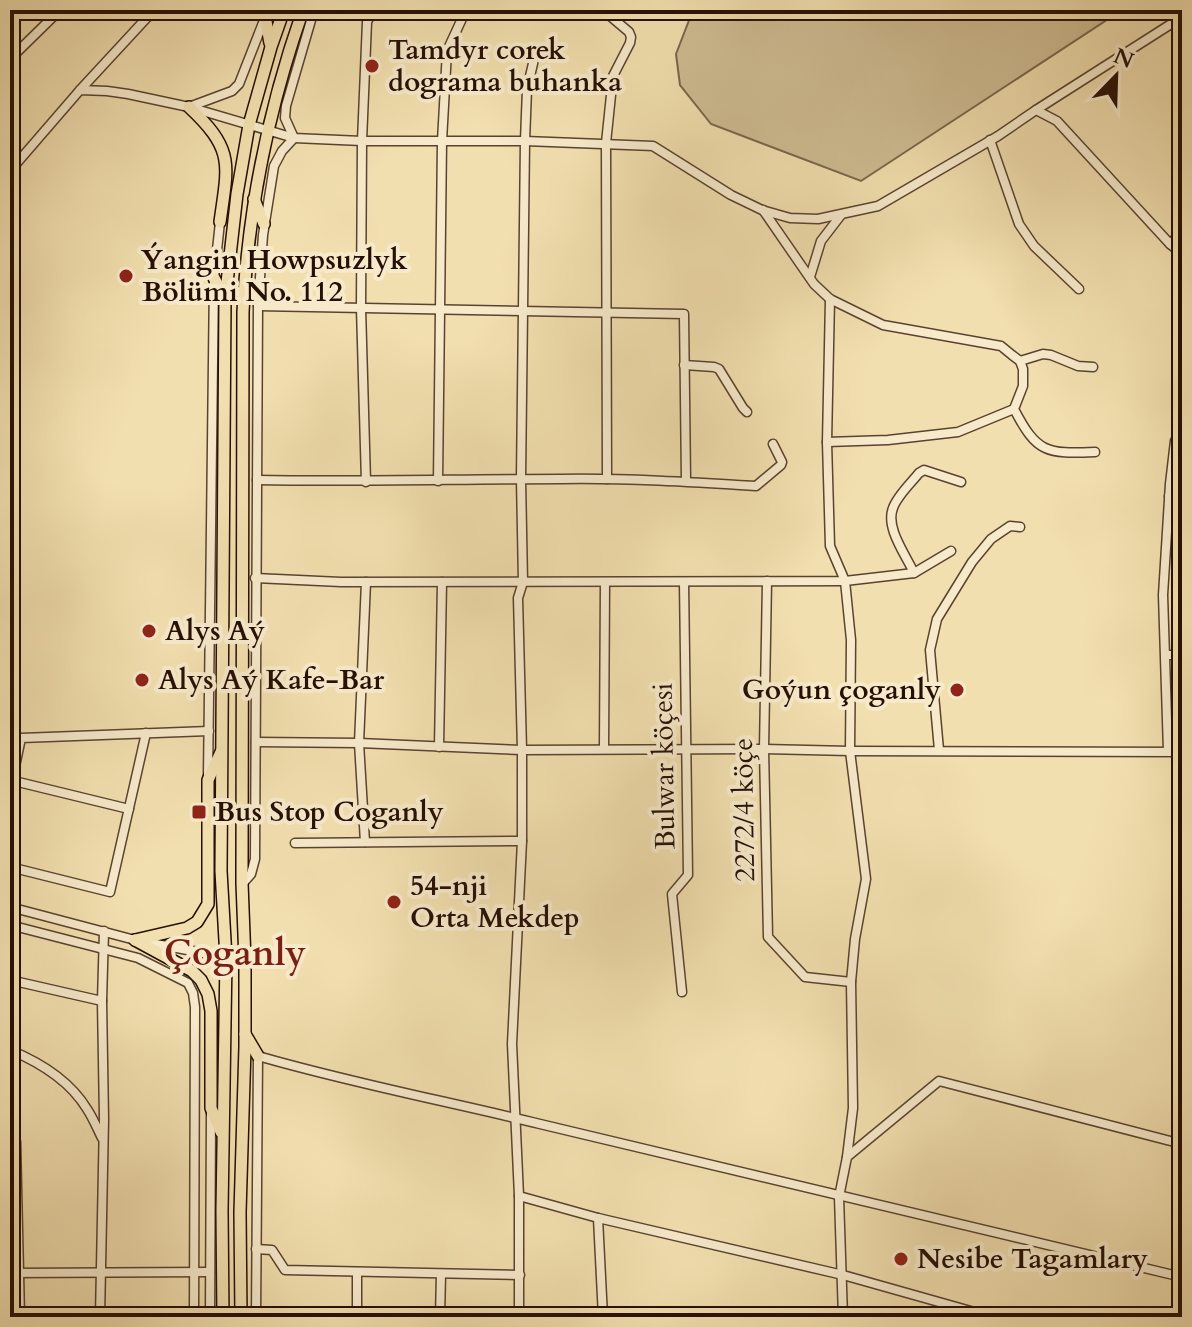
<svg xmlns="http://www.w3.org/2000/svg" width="1192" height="1327" font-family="Cardo,serif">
<rect width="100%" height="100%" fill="#f2dfaf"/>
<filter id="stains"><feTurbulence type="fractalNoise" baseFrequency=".0025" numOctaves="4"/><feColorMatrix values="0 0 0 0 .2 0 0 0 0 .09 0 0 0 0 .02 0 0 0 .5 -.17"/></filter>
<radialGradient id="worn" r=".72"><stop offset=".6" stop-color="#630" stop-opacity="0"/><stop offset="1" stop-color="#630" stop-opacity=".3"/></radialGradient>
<polygon fill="#cfbc92" stroke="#7a664c" stroke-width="2" points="693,10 1122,10 861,181 711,124 680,85 676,54"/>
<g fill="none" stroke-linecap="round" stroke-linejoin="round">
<g stroke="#594330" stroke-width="11">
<g id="minor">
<polyline points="603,10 629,32 631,37 630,43 613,76 606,143 607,479"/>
<polyline points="10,59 60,10"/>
<polyline points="80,90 154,10"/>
<polyline points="189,107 232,91 239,84 268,10"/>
<polyline points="1036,110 1182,17"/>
<polyline points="990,140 1019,224 1034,246 1079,289"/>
<polyline points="10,171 80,90 107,91 128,94 189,107 294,138 362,141 525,141 653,146 731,195 762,210 790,218 818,219 878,206 998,136 1036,110 1057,121 1170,244 1182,254"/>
<path d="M763,210L814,284L830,299L883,325L1001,346L1012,355L1020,361L1023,369V386L1014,409C1037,453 1046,454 1095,452"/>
<polyline points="1170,244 1182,232"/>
<polyline points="810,277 821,241 841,215"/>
<polyline points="830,299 827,442 830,546 845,581 851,640 850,751 866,879 855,939 851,982 853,1108 847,1157"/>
<polyline points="258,306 684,314 686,481"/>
<polyline points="1020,361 1043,354 1051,355 1078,366 1093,367"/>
<polyline points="684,365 714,367 719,369 743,408 747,412"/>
<polyline points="827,442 888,440 958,432 1014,409"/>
<path d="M257,480C359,482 460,479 561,479C626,478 691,482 756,486L781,465L782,462L773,444"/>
<polyline points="438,481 442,141 447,51 466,10"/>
<polyline points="366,482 361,308 362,141 367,22 373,10"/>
<polyline points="1169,496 1182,496"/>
<path d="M914,573C906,555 885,528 893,508C897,496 911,483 919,473L924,470L961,482"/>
<polyline points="255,578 341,582 845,581 914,573 951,551"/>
<polyline points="767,581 764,749 768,937 805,977 851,982"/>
<polyline points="1166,655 1182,655"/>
<polyline points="256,742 359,743 522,750 764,749 850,751 1182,752"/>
<polyline points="439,747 442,582"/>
<polyline points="604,748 605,582"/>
<polyline points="939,750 930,650 937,619 972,562 991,539 1010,526 1020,527"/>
<polyline points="1168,751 1163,595 1170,484 1175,441 1182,430"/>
<polyline points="208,777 214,278 220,222"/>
<polyline points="10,780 129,809"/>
<polyline points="12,781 21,738 209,731"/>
<polyline points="365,842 359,743 366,582"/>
<polyline points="295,843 522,841"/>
<polyline points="10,867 110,892 146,733"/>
<polyline points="243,883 251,874 255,859 258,306 263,235 274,166 282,151 294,138 285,118 286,106 314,10"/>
<polyline points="10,907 135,940 245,961"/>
<polyline points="10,925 138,958 188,983 193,993 195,1007 194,1317"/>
<polyline points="10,980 102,1001 104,1119 100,1317"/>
<polyline points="682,992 672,894 688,875 684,582"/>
<polyline points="102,1001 104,931"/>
<path d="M10,1050C39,1062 70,1081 87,1109C93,1118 97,1128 102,1138"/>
<polyline points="10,1135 16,1142 20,1317"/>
<polyline points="519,1196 598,1218 843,1275 992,1317"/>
<polyline points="598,1218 603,1317"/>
<polyline points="256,1249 272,1250 285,1270 520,1275"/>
<polyline points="357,1272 357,1317"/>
<polyline points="10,1273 210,1272"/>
<polyline points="210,1317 211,1113"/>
<path d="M256,1317L258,1056C351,1083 446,1101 540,1124C754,1176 968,1227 1182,1277"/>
<polyline points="440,1317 441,1274"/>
<polyline points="519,1317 519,1196 512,1044 522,841 522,750 518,598 523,582 521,479 525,141 527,89 535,55"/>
<polyline points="843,1317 839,1197 847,1157 939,1081 1182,1144"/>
</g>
</g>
<g stroke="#260f05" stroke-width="14">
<g id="major">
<polyline points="265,16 270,43"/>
<path d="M189,107C235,150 228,164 220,222"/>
<polyline points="254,199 264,224"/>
<polyline points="214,278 225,299"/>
<polyline points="135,940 187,928 197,922 208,904 208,780 221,752"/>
<polyline points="135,940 192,971 201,980 208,994 211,1011 211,1108 221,1132"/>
<polyline points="245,1034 258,1056"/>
<polyline points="223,1317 222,1211 226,958 221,871 225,300 237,194 249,125 271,47 284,10"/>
<path d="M241,1317L240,1212L245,1047V961L242,883L243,312C248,209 269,107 303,10"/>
</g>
</g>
<use href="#minor" stroke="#f7eacb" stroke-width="8"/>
<use href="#major" stroke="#f2dfaf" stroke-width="11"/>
</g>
<g fill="#8f2418" stroke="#f7eacb" stroke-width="3">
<circle cx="372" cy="66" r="8"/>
<circle cx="126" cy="276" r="8"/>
<circle cx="149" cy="631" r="8"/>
<circle cx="142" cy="680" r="8"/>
<circle cx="957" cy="690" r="8"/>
<rect x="191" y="804" width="16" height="16" rx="4"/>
<circle cx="394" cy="902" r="8"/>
<circle cx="901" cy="1259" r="8"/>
</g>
<g text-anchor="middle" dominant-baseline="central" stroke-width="8" stroke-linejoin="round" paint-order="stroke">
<g font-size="28" font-weight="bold" fill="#260f05" stroke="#f7eacb" text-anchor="start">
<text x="388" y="50">Tamdyr corek<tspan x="388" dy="32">dograma buhanka</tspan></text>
<text x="142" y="260">Ýangin Howpsuzlyk<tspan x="142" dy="32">Bölümi No. 112</tspan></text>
<text x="165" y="631">Alys Aý</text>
<text x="158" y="680">Alys Aý Kafe-Bar</text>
<text x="941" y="690" text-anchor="end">Goýun çoganly</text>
<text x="215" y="812">Bus Stop Coganly</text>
<text x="410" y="886">54-nji<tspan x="410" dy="32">Orta Mekdep</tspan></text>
<text x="917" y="1259">Nesibe Tagamlary</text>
</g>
<g font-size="28" fill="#260f05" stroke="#f7eacb">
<text transform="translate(664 766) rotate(-91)">Bulwar köçesi</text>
<text transform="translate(744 810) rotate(-91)">2272/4 köçe</text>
</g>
<g font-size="36" font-weight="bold" fill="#7a1f14" stroke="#f7eacb">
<text x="235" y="953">Çoganly</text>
</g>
</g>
<rect width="1192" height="1327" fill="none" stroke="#f2dfaf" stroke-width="40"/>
<rect x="12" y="12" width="1168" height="1303" fill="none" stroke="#260f05" stroke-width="4"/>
<rect x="20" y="20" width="1152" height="1287" fill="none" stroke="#260f05" stroke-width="2"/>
<g transform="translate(1116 76) rotate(23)" stroke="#f7eacb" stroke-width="6" paint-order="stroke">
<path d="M0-6L14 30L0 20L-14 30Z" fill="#260f05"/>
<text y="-12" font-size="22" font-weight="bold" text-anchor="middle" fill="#260f05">N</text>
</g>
<rect width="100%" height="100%" filter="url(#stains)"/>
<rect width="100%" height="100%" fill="url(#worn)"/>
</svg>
